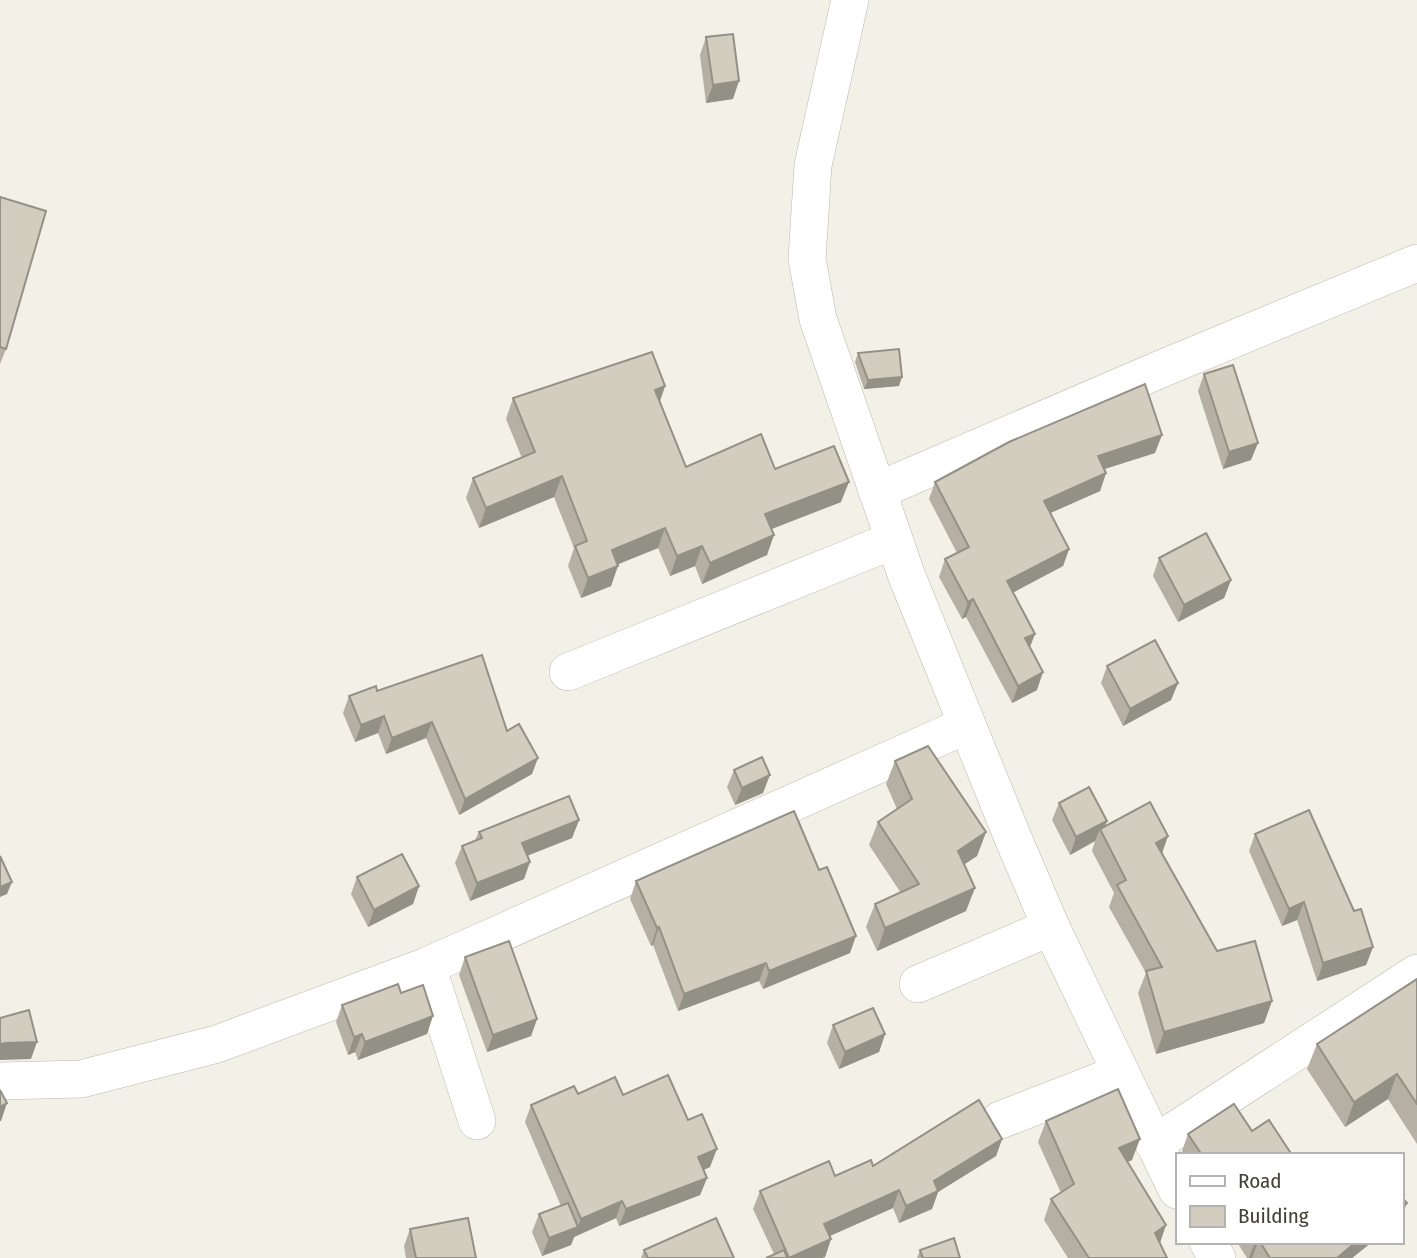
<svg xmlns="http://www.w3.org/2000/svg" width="1417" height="1258" font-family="'Fira Sans Condensed',sans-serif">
<rect width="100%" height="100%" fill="#f2f0e7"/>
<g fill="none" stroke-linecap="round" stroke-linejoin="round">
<g stroke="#bcb9ab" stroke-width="38">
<g id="minor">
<polyline points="850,0 813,165 807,259 818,319 906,574 1013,838 1051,927 1177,1190"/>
<polyline points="877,491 1168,366 1417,263"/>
<polyline points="568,672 894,540"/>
<polyline points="427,966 477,1121"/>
<polyline points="918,984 1051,927"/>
<polyline points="0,1081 81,1079 217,1044 427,966 967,725"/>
<polyline points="1000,1120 1121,1073"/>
<polyline points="1154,1144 1417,973"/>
<polyline points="1208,1242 1217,1258"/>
</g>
</g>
<use href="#minor" stroke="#fff" stroke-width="37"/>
</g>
<g fill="#b5b0a3">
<polygon points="706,37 733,99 706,103 700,55"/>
<polygon points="0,197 6,349 0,364"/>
<polygon points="858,353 899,386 864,389 855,362"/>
<polygon points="1204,374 1251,460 1223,469 1198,391"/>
<polygon points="665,386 660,402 686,467 775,469 841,502 772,529 767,555 702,584 695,566 670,576 658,548 618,564 611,586 581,598 568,566 574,548 554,497 479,528 466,498 473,478 522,458 506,419 513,398"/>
<polygon points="1155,453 1104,469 1106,473 1100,491 1050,513 1069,549 1063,566 1013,592 1035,634 1030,647 1037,690 1012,703 966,617 962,619 939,577 945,559 957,553 929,499 935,482"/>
<polygon points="1159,558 1231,580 1224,598 1178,622 1153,576"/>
<polygon points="1107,666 1178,683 1171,700 1123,726 1101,683"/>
<polygon points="377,691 507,731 532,774 459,815 426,738 386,754 378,733 355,742 343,713 349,696"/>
<polygon points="895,761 986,832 977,856 964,864 966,911 877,951 866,927 875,904 901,893 869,845 878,822 897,809 886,784"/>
<polygon points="734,770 763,793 735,805 727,787"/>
<polygon points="1059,803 1105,826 1168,836 1162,854 1217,951 1272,1001 1264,1023 1156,1054 1138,993 1146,973 1109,907 1114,893 1092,851 1095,841 1070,855 1052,820"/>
<polygon points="579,820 572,838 527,856 524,879 470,901 455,863 462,846 475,840 479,832"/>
<polygon points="1255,834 1354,911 1373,947 1366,965 1317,981 1297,920 1282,926 1249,851"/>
<polygon points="357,877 419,886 413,904 368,927 351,894"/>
<polygon points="636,881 850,953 763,989 759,981 678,1011 653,945 651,946 630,899"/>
<polygon points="465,957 537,1019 531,1036 487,1052 459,975"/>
<polygon points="1417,979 1417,1144 1388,1099 1345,1127 1307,1069 1317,1044"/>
<polygon points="401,993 427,1034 358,1060 355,1052 348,1055 336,1022 342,1005"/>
<polygon points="833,1025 885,1034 879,1052 839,1069 827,1043"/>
<polygon points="578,1094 623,1095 688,1120 710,1167 703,1170 707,1178 700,1195 619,1226 616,1218 574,1237 571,1245 542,1256 532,1232 539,1214 561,1206 525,1122 531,1105"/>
<polygon points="1046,1121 1132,1160 1127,1162 1160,1243 1167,1258 1068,1258 1044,1220 1051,1199 1061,1193 1038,1142"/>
<polygon points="1252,1131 1292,1155 1184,1155 1182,1151 1188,1134"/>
<polygon points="1002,1139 996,1156 938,1192 932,1209 899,1223 893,1208 830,1236 831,1239 825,1257 822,1258 766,1258 774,1254 753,1209 760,1191 835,1176 873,1166"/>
<polygon points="410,1229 476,1258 406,1258 404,1246"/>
<polygon points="1237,1242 1372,1242 1352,1258 1247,1258"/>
<polygon points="644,1250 734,1258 641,1258"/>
<polygon points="920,1250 960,1258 917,1258"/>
</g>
<g fill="#939085">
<polygon points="739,81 733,99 706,103 713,85"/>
<polygon points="902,377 899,386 864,389 868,380"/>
<polygon points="665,386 658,406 655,390"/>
<polygon points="1162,435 1155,453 1092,473 1098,456"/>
<polygon points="1258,443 1251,460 1223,469 1229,452"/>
<polygon points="1106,473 1100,491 1037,519 1044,501"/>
<polygon points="562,476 554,497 479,528 486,508"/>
<polygon points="849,482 841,502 758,534 765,514"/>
<polygon points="665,528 658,548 604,570 612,550"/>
<polygon points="774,535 767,555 702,584 710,563"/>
<polygon points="702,546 695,566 670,576 677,556"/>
<polygon points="1069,549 1063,566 1001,599 1007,581"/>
<polygon points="618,566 611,586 581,598 588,578"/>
<polygon points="1231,580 1224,598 1178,622 1184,605"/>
<polygon points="973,599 966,617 962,619 968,602"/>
<polygon points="1035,634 1028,651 1025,638"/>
<polygon points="1043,672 1037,690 1012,703 1018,686"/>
<polygon points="1178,683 1171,700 1123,726 1130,709"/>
<polygon points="384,716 378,733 355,742 361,725"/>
<polygon points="432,722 426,738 386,754 392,738"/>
<polygon points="538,758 532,774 459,815 465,799"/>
<polygon points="770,775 763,793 735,805 742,788"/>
<polygon points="579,820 572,838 516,860 522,843"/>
<polygon points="1107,821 1102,834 1100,829 1095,841 1070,855 1076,837"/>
<polygon points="986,832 977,856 950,874 958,851"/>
<polygon points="1168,836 1160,858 1156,843"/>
<polygon points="530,862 524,879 470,901 477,883"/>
<polygon points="12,882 7,894 0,897 0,887"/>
<polygon points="419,886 413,904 368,927 374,910"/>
<polygon points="975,888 966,911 877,951 885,928"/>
<polygon points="1304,902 1297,920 1282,926 1289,909"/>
<polygon points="659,927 653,945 651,946 657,928"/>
<polygon points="856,936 850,953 763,989 769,971"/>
<polygon points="1373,947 1366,965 1317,981 1323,963"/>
<polygon points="766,963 759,981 678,1011 684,994"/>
<polygon points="1272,1001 1264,1023 1156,1054 1164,1032"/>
<polygon points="433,1016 427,1034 358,1060 365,1042"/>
<polygon points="537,1019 531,1036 487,1052 493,1035"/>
<polygon points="362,1034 355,1052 348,1055 354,1037"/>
<polygon points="885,1034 879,1052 839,1069 845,1052"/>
<polygon points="37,1042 31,1059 0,1060 0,1044 6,1043"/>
<polygon points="1397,1074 1388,1099 1345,1127 1354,1102"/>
<polygon points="7,1103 1,1121 0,1121 0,1107"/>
<polygon points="1002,1139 996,1156 938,1192 932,1209 899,1223 906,1206 934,1181"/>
<polygon points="1140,1139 1132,1160 1111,1169 1119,1148"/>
<polygon points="717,1149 710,1167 692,1175 698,1157"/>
<polygon points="707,1178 700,1195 619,1226 626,1209"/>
<polygon points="899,1190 893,1208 818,1241 824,1224"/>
<polygon points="622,1201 616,1218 574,1237 581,1219"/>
<polygon points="1407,1203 1401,1218 1401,1207"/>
<polygon points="1166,1225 1159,1246 1155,1233"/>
<polygon points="578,1227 571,1245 542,1256 549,1238"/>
<polygon points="831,1239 825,1257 822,1258 789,1258"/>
<polygon points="1255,1242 1258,1242 1252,1258 1249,1258"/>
<polygon points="1356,1242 1372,1242 1352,1258 1337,1258"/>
</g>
<g fill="#d2cdbe" stroke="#939085" stroke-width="2">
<polygon points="733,34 739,81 713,85 706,37"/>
<polygon points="0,197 46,211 6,349 0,347"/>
<polygon points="899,349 902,377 868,380 858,353"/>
<polygon points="652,352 665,386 655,390 686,467 761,434 775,469 834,446 849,482 765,514 774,535 710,563 702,546 677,556 665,528 612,550 618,566 588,578 575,546 587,541 562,476 486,508 473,478 535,452 513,398"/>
<polygon points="1233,365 1258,443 1229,452 1204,374"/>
<polygon points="1145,384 1162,435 1098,456 1106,473 1044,501 1069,549 1007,581 1035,634 1025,638 1043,672 1018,686 973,599 968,602 945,559 969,547 935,482 1009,442"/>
<polygon points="1206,533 1231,580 1184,605 1159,558"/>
<polygon points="1155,640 1178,683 1130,709 1107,666"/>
<polygon points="482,655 507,731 519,724 538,758 465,799 432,722 392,738 384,716 361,725 349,696 376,686 377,691"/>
<polygon points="928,746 986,832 958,851 975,888 885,928 875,904 919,884 878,822 912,799 895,761"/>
<polygon points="762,757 770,775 742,788 734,770"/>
<polygon points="1089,787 1107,821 1076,837 1059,803"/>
<polygon points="569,796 579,820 522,843 530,862 477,883 462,846 482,838 479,832"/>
<polygon points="1150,802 1168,836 1156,843 1217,951 1255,941 1272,1001 1164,1032 1146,971 1162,967 1117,885 1126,880 1100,829"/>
<polygon points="1309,810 1354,911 1361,909 1373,947 1323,963 1304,902 1289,909 1255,834"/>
<polygon points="794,811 819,870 827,867 856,936 769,971 766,963 684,994 659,927 657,928 636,881"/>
<polygon points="402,854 419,886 374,910 357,877"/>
<polygon points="0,856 12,882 0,887"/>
<polygon points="509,941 537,1019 493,1035 465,957"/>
<polygon points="1417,979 1417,1104 1397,1074 1354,1102 1317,1044"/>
<polygon points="398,984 401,993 423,985 433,1016 365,1042 362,1034 354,1037 342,1005"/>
<polygon points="873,1008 885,1034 845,1052 833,1025"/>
<polygon points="29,1010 37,1042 6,1043 0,1044 0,1018"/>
<polygon points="668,1075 688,1120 702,1114 717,1149 698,1157 707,1178 626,1209 622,1201 581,1219 531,1105 574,1086 578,1094 615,1077 623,1095"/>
<polygon points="1118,1089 1140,1139 1119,1148 1166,1225 1155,1233 1167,1258 1089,1258 1051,1199 1074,1184 1046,1121"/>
<polygon points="0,1090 7,1103 0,1107"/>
<polygon points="979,1100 1002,1139 934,1181 938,1191 906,1206 899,1190 824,1224 831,1239 789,1258 760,1191 829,1161 835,1176 871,1160 873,1166"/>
<polygon points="1234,1104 1252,1131 1269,1120 1292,1155 1202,1155 1188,1134"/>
<polygon points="1401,1196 1407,1203 1401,1207"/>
<polygon points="568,1203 578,1227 549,1238 539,1214"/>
<polygon points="468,1218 476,1258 416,1258 410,1229"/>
<polygon points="716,1218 734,1258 648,1258 644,1250"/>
<polygon points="954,1238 960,1258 923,1258 920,1250"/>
<polygon points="1260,1242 1356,1242 1337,1258 1270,1258"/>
<polygon points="784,1250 787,1258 766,1258"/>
</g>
<rect x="1176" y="1153" width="228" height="91" fill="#ffffff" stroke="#b4b3af" stroke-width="2"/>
<rect x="1190" y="1176" width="35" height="10" fill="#ffffff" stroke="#b4b3af" stroke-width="2"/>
<text x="1238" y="1188" font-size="21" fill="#444137">Road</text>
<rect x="1190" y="1206" width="35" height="21" fill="#d2cdbe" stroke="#b4b3af" stroke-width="2"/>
<text x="1238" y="1223" font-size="21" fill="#444137">Building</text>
</svg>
